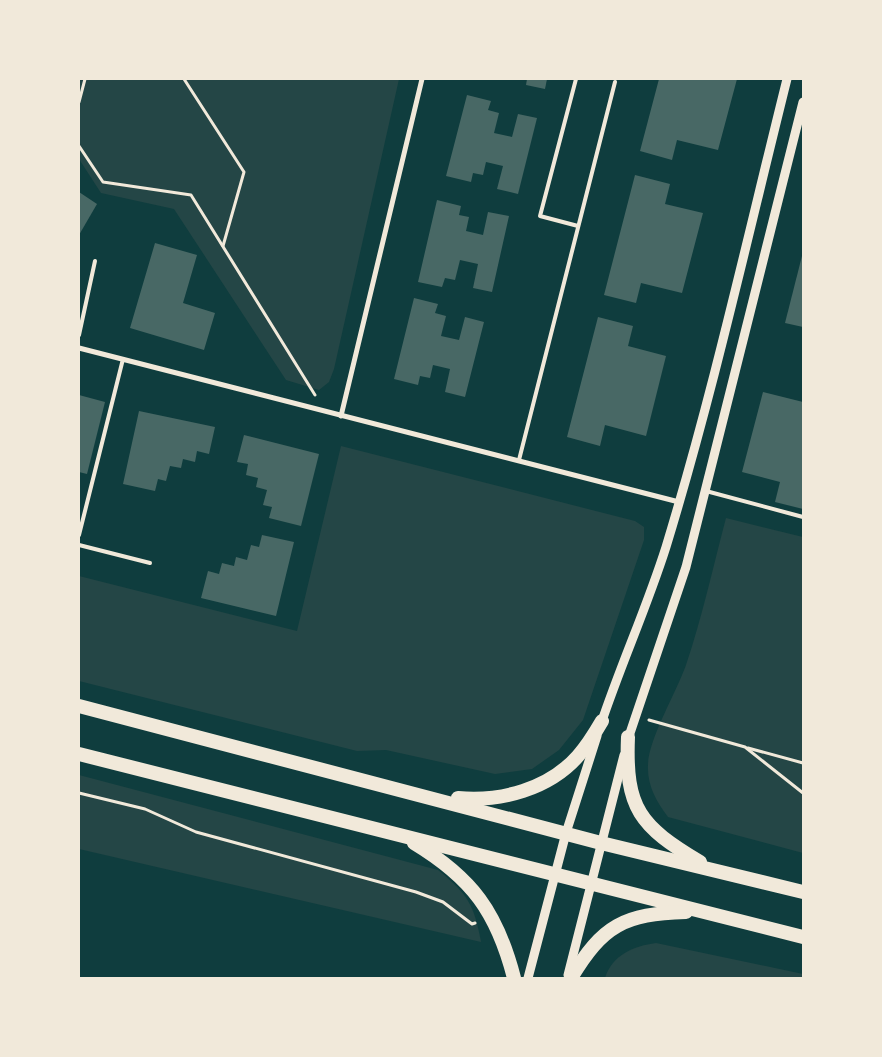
<svg xmlns="http://www.w3.org/2000/svg" width="882" height="1057" font-family="Cabin,sans-serif">
<rect width="100%" height="100%" fill="#0f3d3e"/>
<g fill="#244646">
<polygon points="79,79 399,79 334,369 329,382 319,390 286,380 174,209 101,193 79,159"/>
<polygon points="341,446 635,521 644,527 644,540 583,720 559,750 532,769 495,774 386,750 357,751 79,681 79,576 297,631"/>
<path d="M726,518L803,537V853L668,817C656,801 647,785 648,765C648,740 677,691 686,665C702,618 713,567 726,518Z"/>
<path d="M79,775L438,870C468,894 474,905 481,942L79,849Z"/>
<path d="M656,943L803,974V978H605C612,955 634,946 656,943Z"/>
</g>
<g fill="#486865">
<polygon points="527,79 547,79 545,89 526,85"/>
<polygon points="659,79 737,79 718,150 677,140 672,160 640,151"/>
<polygon points="467,95 491,101 488,110 499,113 494,133 512,137 518,114 537,118 518,194 497,189 503,166 486,162 483,175 473,173 471,182 446,176"/>
<polygon points="635,175 670,184 665,204 703,213 682,293 641,283 636,303 604,295"/>
<polygon points="79,192 97,204 79,235"/>
<polygon points="437,200 461,206 459,215 469,217 466,231 483,235 488,212 509,216 492,292 473,288 478,264 460,260 455,280 445,278 442,287 418,282"/>
<polygon points="155,243 197,255 183,303 215,313 204,350 130,328"/>
<polygon points="803,252 803,327 785,323"/>
<polygon points="414,298 438,304 435,313 446,316 441,336 459,340 465,317 484,322 465,397 445,392 450,369 433,365 430,378 420,376 418,385 394,379"/>
<polygon points="598,317 633,326 628,346 666,356 646,436 605,425 600,446 567,437"/>
<polygon points="763,392 803,402 803,509 775,502 780,482 742,472"/>
<polygon points="79,395 105,402 87,474 79,472"/>
<polygon points="139,411 215,427 209,454 197,451 195,462 183,459 181,468 170,466 166,481 158,479 155,491 123,484"/>
<polygon points="244,435 319,454 301,526 269,518 272,507 263,505 267,490 256,487 258,478 246,475 248,464 237,462"/>
<polygon points="262,535 294,542 276,616 201,598 208,571 219,574 222,563 234,566 236,557 247,560 251,545 259,547"/>
</g>
<g fill="none" stroke-linecap="round" stroke-linejoin="round">
<g stroke="#f1e9da" stroke-width="3">
<polyline points="184,79 244,172 223,246"/>
<polyline points="79,102 85,79"/>
<polyline points="79,146 103,182 191,195 315,395"/>
<polyline points="649,720 745,747 803,793"/>
<polyline points="748,748 803,763"/>
<polyline points="79,793 145,809 196,832 416,892 443,902 472,924 475,923"/>
</g>
<g stroke="#f1e9da" stroke-width="4">
<polyline points="576,79 540,216 578,226"/>
<polyline points="79,335 95,261"/>
<polyline points="519,460 615,82"/>
<polyline points="706,491 803,517"/>
<polyline points="79,535 123,359"/>
<polyline points="79,545 150,563"/>
</g>
<g stroke="#f1e9da" stroke-width="5">
<polyline points="79,348 679,502"/>
<polyline points="341,416 422,79"/>
</g>
<g stroke="#f1e9da" stroke-width="9">
<path d="M601,724C621,664 647,607 666,547C713,393 748,235 787,79"/>
<polyline points="627,742 686,567 803,102"/>
<polyline points="568,975 624,755"/>
<polyline points="528,978 566,833 597,736"/>
</g>
<g stroke="#f1e9da" stroke-width="14">
<polyline points="79,706 601,843 803,892"/>
<path d="M628,737C625,809 640,826 700,862"/>
<polyline points="79,754 803,937"/>
<path d="M458,798C501,802 549,789 578,756C587,746 595,733 602,721"/>
<path d="M414,843C472,878 497,912 514,978"/>
<path d="M571,978C603,925 624,914 686,912"/>
</g>
</g>
<rect width="882" height="1057" fill="none" stroke="#f1e9da" stroke-width="160"/>
</svg>
